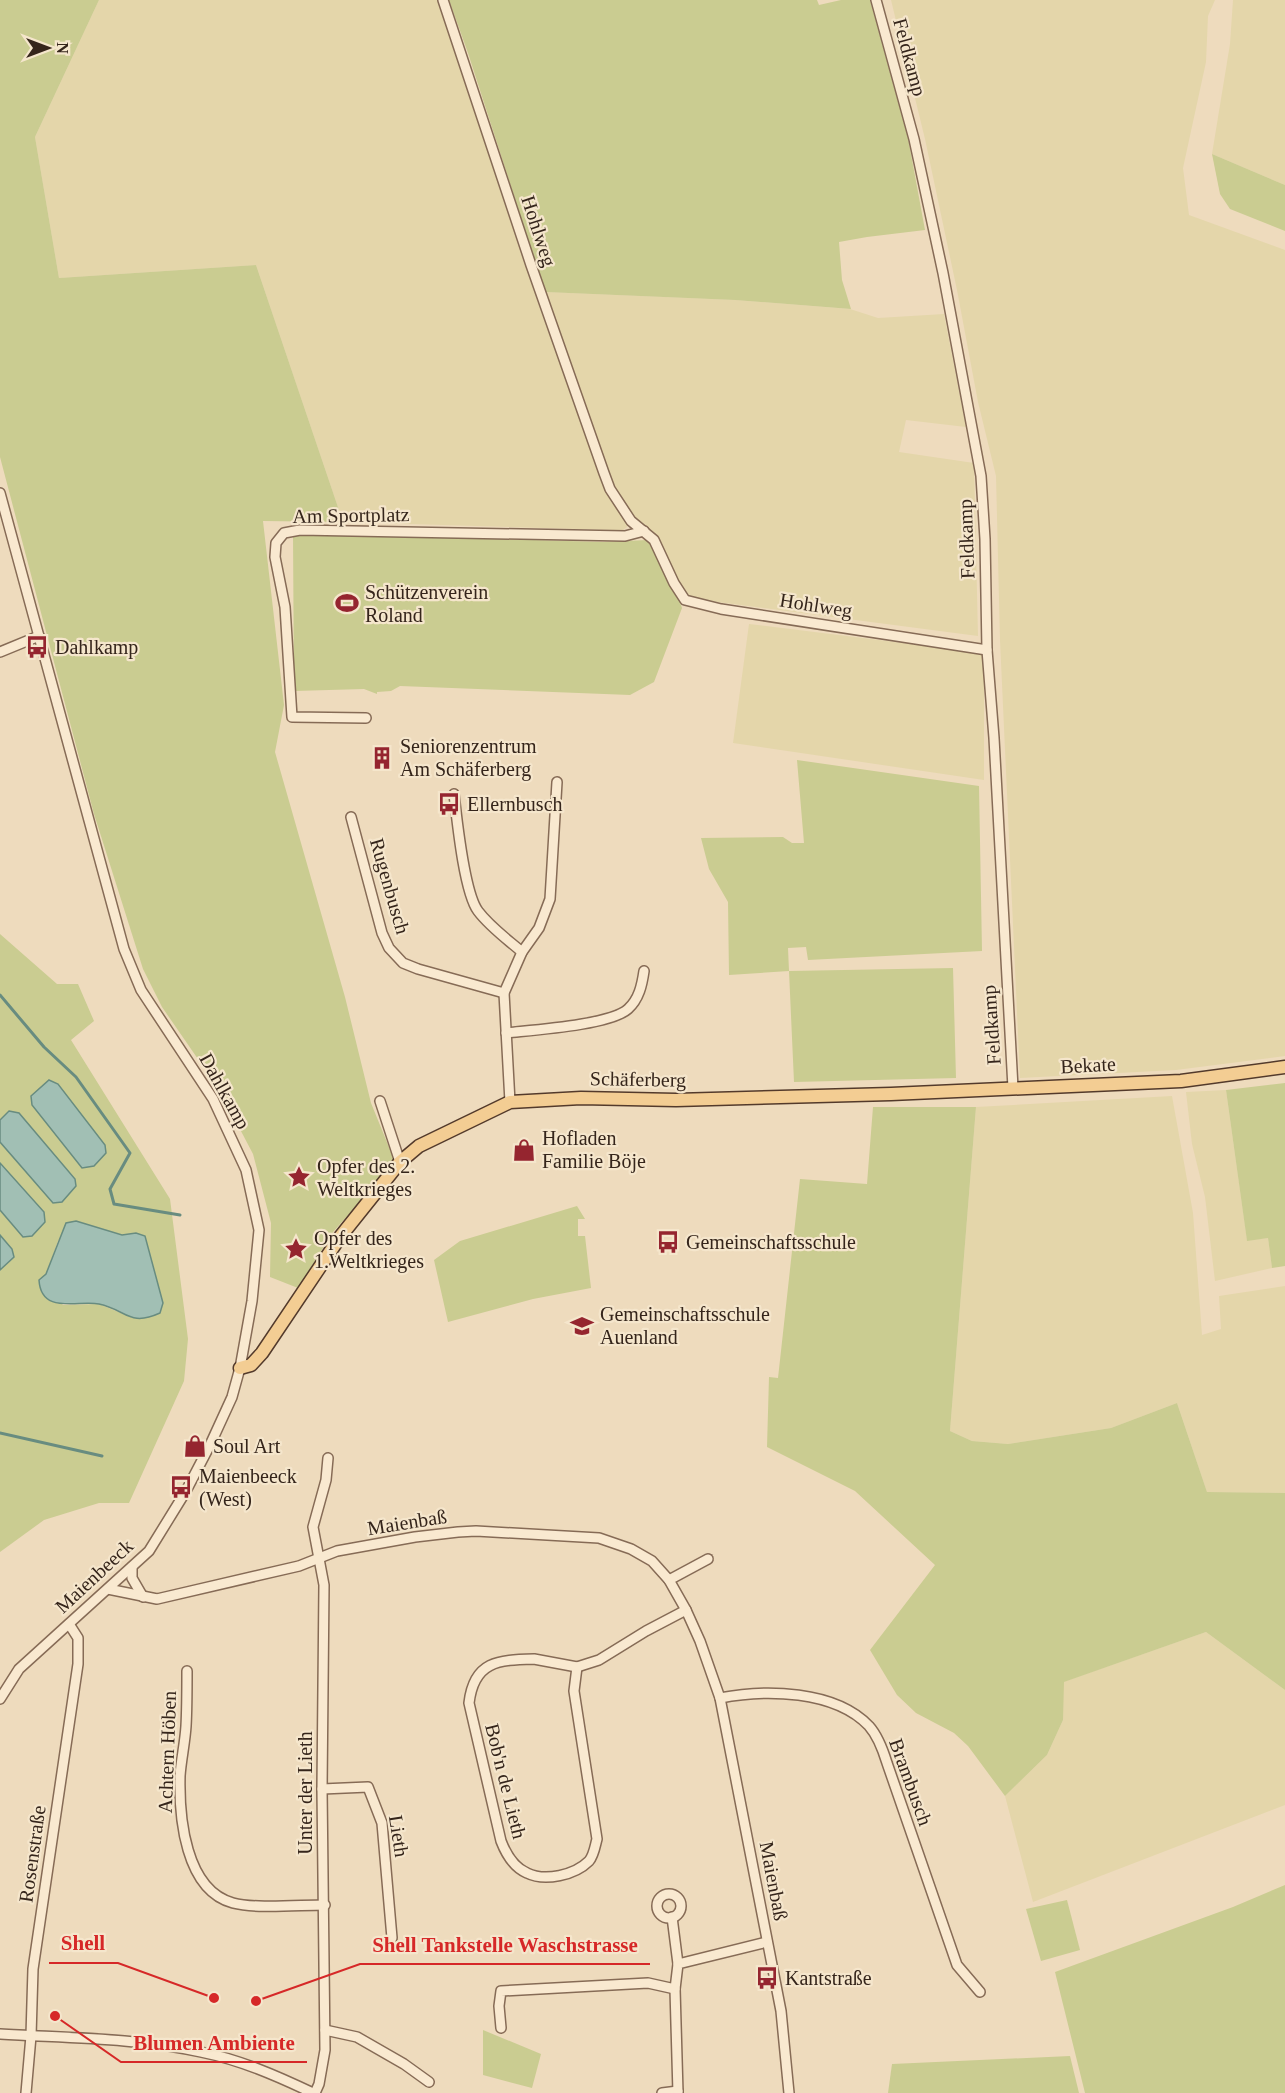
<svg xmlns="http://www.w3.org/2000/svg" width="1285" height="2093" font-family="'Times New Roman',serif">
<rect width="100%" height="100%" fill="#eedbbd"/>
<g fill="#e4d6aa">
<polygon points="99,0 440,0 537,300 606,489 627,523 627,527 623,530 613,530 343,522 256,265 59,278 35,137"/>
<polygon points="891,0 1215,0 1208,16 1206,62 1183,168 1189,215 1285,250 1285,1056 1176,1070 1020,1078 1000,640 996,476 978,402 957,290 925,139"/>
<polygon points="1233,0 1285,0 1285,185 1212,154 1230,44"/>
<polygon points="545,292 735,300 850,309 878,318 944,314 966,427 906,420 899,452 974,463 978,636 694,599 686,594 680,585 660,540 640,523 625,505 606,472"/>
<polygon points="749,624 984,653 984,780 733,743"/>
<polygon points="1226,1090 1247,1240 1268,1238 1272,1268 1215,1281 1205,1197 1192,1144 1186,1092"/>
<polygon points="1172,1096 1193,1213 1202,1335 1221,1329 1219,1296 1285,1286 1285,1493 1207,1492 1177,1403 1111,1428 1008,1444 972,1441 950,1431 976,1107"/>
<polygon points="1206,1632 1285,1690 1285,1805 1033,1902 1005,1796 1047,1755 1063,1720 1063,1682"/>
</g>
<g fill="#cacc91" fill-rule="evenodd">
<polygon points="0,0 99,0 35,137 59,278 256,265 343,522 263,521 284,705 275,752 345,997 371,1103 395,1162 333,1232 298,1288 270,1277 271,1223 253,1154 220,1091 162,1007 143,969 94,814 0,457"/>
<polygon points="449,0 817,0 819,5 841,0 870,0 908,138 925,230 867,237 839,242 842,280 851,309 735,300 545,292 468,53"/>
<polygon points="1212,154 1285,185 1285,231 1230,209 1220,194"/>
<polygon points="293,535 401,536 603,542 648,540 676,591 682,608 654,682 630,695 400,686 391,691 377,692 377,694 364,689 294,691"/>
<polygon points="797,760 979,786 982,951 808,960 806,947 788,948 789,971 953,968 956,1078 794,1082 789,971 729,975 728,902 709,869 701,838 783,837 792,843 804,843"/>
<path d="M0,934L57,984H78L94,1021L71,1040L170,1199L188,1339L184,1381L129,1503H99L44,1520L0,1552V1270L14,1257L12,1249L0,1235V1210L23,1237L44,1212L0,1163V1142L53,1203L76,1186L75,1179L19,1113L9,1111L0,1120ZM77,1221L122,1235L136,1233L133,1318L99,1304L63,1305L39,1280L46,1274L58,1241Z"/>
<polygon points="1285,1083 1285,1266 1272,1268 1268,1238 1247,1241 1226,1090"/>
<polygon points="873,1107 976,1107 950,1431 972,1441 1008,1444 1111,1428 1177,1403 1207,1492 1285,1493 1285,1690 1206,1632 1064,1682 1063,1720 1047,1755 1005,1796 968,1746 954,1733 916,1713 897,1695 870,1650 935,1565 855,1491 767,1447 769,1377 778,1378 800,1179 867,1184"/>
<polygon points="577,1206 585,1219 578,1219 578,1236 585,1236 591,1288 533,1299 448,1322 434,1260 460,1241"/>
<polygon points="1285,1885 1285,2093 1085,2093 1055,1972 1233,1907"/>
<polygon points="1067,1900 1080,1950 1041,1961 1026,1909"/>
<polygon points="483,2030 541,2054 532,2088 483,2075"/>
<polygon points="1070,2056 1079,2093 888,2093 892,2064"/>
</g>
<g fill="#a1bfb4" stroke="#688c80" stroke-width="1.5">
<polygon points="49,1080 58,1084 105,1145 106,1153 94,1166 82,1168 32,1105 31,1096"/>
<polygon points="9,1111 19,1113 75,1179 76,1186 62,1202 53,1203 0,1142 0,1120"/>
<polygon points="0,1163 44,1212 45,1222 32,1236 23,1237 0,1210"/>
<path d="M76,1221L122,1235L136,1233L145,1236L163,1303L160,1313C129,1327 127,1310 99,1304C78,1300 41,1315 39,1280L46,1274L66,1223Z"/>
<polygon points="0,1235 12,1249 14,1257 0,1270"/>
</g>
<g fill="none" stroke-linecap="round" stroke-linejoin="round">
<g stroke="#688c80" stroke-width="3">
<polyline points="0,995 44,1047 76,1077 130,1153 110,1189 114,1204 180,1215"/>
<polyline points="0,1433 102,1456"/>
</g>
<g stroke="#866b56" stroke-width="12">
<g id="minor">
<polyline points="443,0 531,265 604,473 610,489 631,521 654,540 674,583 685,600 721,609 987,650"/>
<polyline points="876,0 914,139 943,273 981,476 985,539 987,650 994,738 1013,1088"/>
<polyline points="0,493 124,949 141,990 213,1099 246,1170 259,1230 252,1301 240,1368 232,1397 210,1445 186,1491 149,1551 19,1669 0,1699"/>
<polyline points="0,652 39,636"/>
<polyline points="366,718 292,717 285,607 275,557 276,543 284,533 300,530 625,536 644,531"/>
<path d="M454,794C457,820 464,892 478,911C490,927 507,939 522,952"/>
<polyline points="351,817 382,933 389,948 403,963 418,969 504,993"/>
<path d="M506,1033C533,1030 610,1025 628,1009C639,999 642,985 644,971"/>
<polyline points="380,1101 400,1162"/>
<polyline points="510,1102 504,993 522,952 539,928 550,899 557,782"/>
<polyline points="132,1567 132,1578 143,1597"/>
<polyline points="669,1580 708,1559"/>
<polyline points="108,1589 157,1599 299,1566 337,1551 415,1537 458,1532 476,1531 599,1538 631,1549 652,1561 669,1580 686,1610 700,1641 720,1698 781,2011 789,2093"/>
<path d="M534,1659L577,1667L574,1691L597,1839C595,1846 594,1855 589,1861C575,1875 545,1882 527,1873C513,1867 506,1854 501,1841L469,1703C474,1661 498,1660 534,1659Z"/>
<polyline points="577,1667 599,1660 646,1631 686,1610"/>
<path d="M187,1671C187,1690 187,1708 186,1726C185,1743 181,1760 180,1776C179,1817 185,1890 233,1903C256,1909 299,1905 325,1905"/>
<path d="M720,1698C765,1689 835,1690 869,1726C878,1736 883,1750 887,1763L957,1965L980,1992"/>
<polyline points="322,1789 368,1787 382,1823 392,1938"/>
<circle cx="669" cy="1906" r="12"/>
<polyline points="672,1917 678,1964"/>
<polyline points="501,2028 499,2006 501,1991 648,1983 675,1989"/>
<polyline points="325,2030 357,2037 404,2064 429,2082"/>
<path d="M0,2034C66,2038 137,2038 201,2052C241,2060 277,2076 313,2093"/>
<polyline points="26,2093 31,2036 33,1969 78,1664 78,1638 69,1624"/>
<polyline points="315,2093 319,2084 325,2050 322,1789 324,1585 313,1527 326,1480 328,1458"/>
<polyline points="662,2093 678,2091"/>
<polyline points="678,2093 675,1989 678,1964 767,1942"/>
</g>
</g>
<g stroke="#533a2b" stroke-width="15">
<polyline id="major" points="240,1368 251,1365 262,1353 340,1237 400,1162 419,1146 510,1102 581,1098 676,1100 891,1094 1181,1081 1285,1067"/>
</g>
<use href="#minor" stroke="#f9e9d0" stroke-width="9"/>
<use href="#major" stroke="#f3cd93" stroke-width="12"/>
</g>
<defs>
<g id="stadium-bare" transform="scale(1.8)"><path d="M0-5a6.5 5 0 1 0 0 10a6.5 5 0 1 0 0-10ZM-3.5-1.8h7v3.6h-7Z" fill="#95252f" stroke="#f5e6cc" stroke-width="2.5" paint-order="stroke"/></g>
<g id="bus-bare" transform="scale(1.8)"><path d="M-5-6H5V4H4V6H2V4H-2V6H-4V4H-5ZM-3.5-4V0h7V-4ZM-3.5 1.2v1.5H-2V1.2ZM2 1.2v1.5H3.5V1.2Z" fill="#95252f" stroke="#f5e6cc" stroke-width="2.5" paint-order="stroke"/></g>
<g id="building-bare" transform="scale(1.8)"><path d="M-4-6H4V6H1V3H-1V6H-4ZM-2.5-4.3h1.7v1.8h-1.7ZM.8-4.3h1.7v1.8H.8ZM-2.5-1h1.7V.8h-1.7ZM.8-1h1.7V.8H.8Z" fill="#95252f" stroke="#f5e6cc" stroke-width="2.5" paint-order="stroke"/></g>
<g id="shop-bare" transform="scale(1.8)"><path d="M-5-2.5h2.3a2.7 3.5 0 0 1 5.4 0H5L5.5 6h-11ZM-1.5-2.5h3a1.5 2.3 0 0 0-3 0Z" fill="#95252f" stroke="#f5e6cc" stroke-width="2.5" paint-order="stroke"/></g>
<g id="sight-bare" transform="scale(1.8)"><path d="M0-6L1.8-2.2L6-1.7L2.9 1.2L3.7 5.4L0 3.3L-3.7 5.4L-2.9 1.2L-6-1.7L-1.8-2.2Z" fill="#95252f" stroke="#f5e6cc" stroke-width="2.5" paint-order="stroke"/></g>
<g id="school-bare" transform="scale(1.8)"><path d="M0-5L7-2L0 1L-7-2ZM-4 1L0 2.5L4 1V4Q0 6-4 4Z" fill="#95252f" stroke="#f5e6cc" stroke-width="2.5" paint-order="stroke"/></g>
</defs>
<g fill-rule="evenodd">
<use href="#stadium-bare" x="347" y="603"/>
<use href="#bus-bare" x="37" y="647"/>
<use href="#building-bare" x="382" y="758"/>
<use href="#bus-bare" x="449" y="804"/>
<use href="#shop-bare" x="524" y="1150"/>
<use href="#sight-bare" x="299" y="1177"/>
<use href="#bus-bare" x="668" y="1242"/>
<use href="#sight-bare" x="296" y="1249"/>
<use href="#school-bare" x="582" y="1326"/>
<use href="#shop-bare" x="195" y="1446"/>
<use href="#bus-bare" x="181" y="1487"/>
<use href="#bus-bare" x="767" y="1978"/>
</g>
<g text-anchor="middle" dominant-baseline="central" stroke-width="4.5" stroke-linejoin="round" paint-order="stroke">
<g font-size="20" fill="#35251b" stroke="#f5e6cc">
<text transform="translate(910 57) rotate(75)">Feldkamp</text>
<text transform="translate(539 231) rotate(72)">Hohlweg</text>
<text transform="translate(351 515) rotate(-1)">Am Sportplatz</text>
<text transform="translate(966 539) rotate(-92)">Feldkamp</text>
<text transform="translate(816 605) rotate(9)">Hohlweg</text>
<text transform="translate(390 886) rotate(74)">Rugenbusch</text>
<text transform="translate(991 1025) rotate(-94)">Feldkamp</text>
<text transform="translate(1088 1065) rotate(-3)">Bekate</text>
<text transform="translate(638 1079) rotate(1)">Schäferberg</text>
<text transform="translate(225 1091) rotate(61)">Dahlkamp</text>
<text transform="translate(407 1522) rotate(-9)">Maienbaß</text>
<text transform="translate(94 1576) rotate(-43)">Maienbeeck</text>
<text transform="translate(167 1752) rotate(-88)">Achtern Höben</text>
<text transform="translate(506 1781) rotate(76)">Bob'n de Lieth</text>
<text transform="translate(911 1782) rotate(70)">Brambusch</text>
<text transform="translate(305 1793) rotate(-90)">Unter der Lieth</text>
<text transform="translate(399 1836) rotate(81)">Lieth</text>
<text transform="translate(32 1854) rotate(-82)">Rosenstraße</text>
<text transform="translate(774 1881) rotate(79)">Maienbaß</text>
</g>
<g font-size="20" fill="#35251b" stroke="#f5e6cc" text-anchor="start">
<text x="365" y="592">Schützenverein<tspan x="365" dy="23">Roland</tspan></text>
<text x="55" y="647">Dahlkamp</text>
<text x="400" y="746">Seniorenzentrum<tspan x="400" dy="23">Am Schäferberg</tspan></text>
<text x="467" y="804">Ellernbusch</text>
<text x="542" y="1138">Hofladen<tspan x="542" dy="23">Familie Böje</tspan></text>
<text x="317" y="1166">Opfer des 2.<tspan x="317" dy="23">Weltkrieges</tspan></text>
<text x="314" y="1238">Opfer des<tspan x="314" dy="23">1.Weltkrieges</tspan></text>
<text x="686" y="1242">Gemeinschaftsschule</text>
<text x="600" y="1314">Gemeinschaftsschule<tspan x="600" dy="23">Auenland</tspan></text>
<text x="213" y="1446">Soul Art</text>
<text x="199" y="1476">Maienbeeck<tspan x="199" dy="23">(West)</tspan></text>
<text x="785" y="1978">Kantstraße</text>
</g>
</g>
<path fill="none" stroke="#d62828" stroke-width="2" d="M214 1998L118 1963H49M256 2001L360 1964H650M55 2016L121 2062H307"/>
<g fill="#d62828" stroke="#f5e6cc" stroke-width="2">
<circle cx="214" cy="1998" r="6"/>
<circle cx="256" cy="2001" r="6"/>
<circle cx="55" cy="2016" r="6"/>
</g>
<g font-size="21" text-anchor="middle" font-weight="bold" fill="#d62828" stroke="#f5e6cc" stroke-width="4.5" stroke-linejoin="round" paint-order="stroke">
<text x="83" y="1950">Shell</text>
<text x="505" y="1952">Shell Tankstelle Waschstrasse</text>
<text x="214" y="2050">Blumen Ambiente</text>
</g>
<g transform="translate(48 48) rotate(90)" stroke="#f5e6cc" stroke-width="4.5" paint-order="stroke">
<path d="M0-4.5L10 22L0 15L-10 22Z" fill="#35251b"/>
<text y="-9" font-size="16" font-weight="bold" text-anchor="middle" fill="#35251b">N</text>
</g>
</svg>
